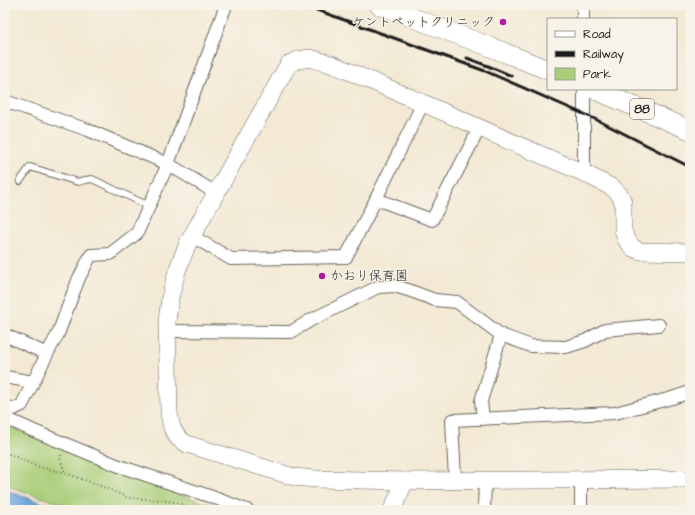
<svg xmlns="http://www.w3.org/2000/svg" width="695" height="515" font-family="'Architects Daughter','Klee One',sans-serif">
<rect width="100%" height="100%" fill="#f7f3e8"/>
<filter id="ink" filterUnits="userSpaceOnUse"><feTurbulence type="fractalNoise" baseFrequency=".025" numOctaves="2"/><feDisplacementMap in="SourceGraphic" scale="8" xChannelSelector="R" yChannelSelector="G"/><feConvolveMatrix kernelMatrix="1 2 1 2 8 2 1 2 1" color-interpolation-filters="sRGB"/></filter>
<filter id="wash" filterUnits="userSpaceOnUse"><feTurbulence type="fractalNoise" baseFrequency=".012" numOctaves="4" result="noise"/><feDisplacementMap in="SourceGraphic" scale="16" xChannelSelector="R" yChannelSelector="G"/><feGaussianBlur stdDeviation="0.9" result="paint"/><feColorMatrix in="noise" values="0 0 0 0 0 0 0 0 0 0 0 0 0 0 0 0 0 1.4 0 .05"/><feComposite in="paint" operator="in"/></filter>
<g filter="url(#wash)">
<rect width="100%" height="100%" fill="#f3e9d4"/>
<polygon fill="#a9ce78" stroke="#62754a" points="5,423 26,433 177,493 224,510 79,510 5,485"/>
<polygon fill="#6da6dc" stroke="#44617c" points="5,490 64,510 5,510"/>
</g>
<g filter="url(#ink)">
<g fill="none" stroke-linecap="round" stroke-linejoin="round">
<g stroke="#67645c" stroke-width="8">
<polyline id="lane" points="20,181 30,167 78,182 85,180 92,179 149,206"/>
</g>
<g stroke="#67645c" stroke-width="14">
<g id="street">
<polyline points="583,5 583,19"/>
<polyline points="5,101 88,130 168,164 216,193"/>
<polyline points="584,173 584,89"/>
<polyline points="376,199 432,220 480,127"/>
<polyline points="192,236 231,259 346,257 376,199 423,103"/>
<polyline points="167,331 291,332 311,320 378,287 395,286 411,291 435,300 457,302 501,335 531,346 566,347 585,341 605,330 659,325"/>
<polyline points="5,335 47,354 58,334 72,296 79,278 91,255 110,254 137,233 168,164 226,5"/>
<polyline points="5,377 33,382"/>
<polyline points="5,406 14,409 22,405 47,354"/>
<polyline points="5,418 34,431 119,466 212,497 247,510"/>
<polyline points="483,419 481,401 501,335"/>
<polyline points="581,479 581,510"/>
<polyline points="455,480 452,420 615,413 672,398 690,392"/>
<polyline points="484,510 485,480"/>
</g>
</g>
<g stroke="#67645c" stroke-width="18">
<g id="secondary">
<polyline points="690,252 640,251 633,248 626,239 623,230 623,202 619,194 613,188 584,173 539,154 423,103 334,65 310,58 298,60 289,64 284,72 188,243 177,271 170,298 167,321 169,413 172,428 178,438 187,444 294,477 316,479 405,481 690,479"/>
<polyline points="392,510 405,481"/>
</g>
</g>
<g stroke="#67645c" stroke-width="20">
<g id="primary">
<polyline points="379,5 488,46 548,70"/>
<polyline points="593,89 690,130"/>
</g>
</g>
<g stroke="#67645c" stroke-width="2" stroke-dasharray="1 3" stroke-linecap="butt">
<polyline points="5,452 36,466 65,473"/>
<polyline points="61,455 60,458 65,473 96,484 129,498 162,500 179,503 191,510"/>
</g>
<use href="#lane" stroke="#fff" stroke-width="6"/>
<use href="#street" stroke="#fff" stroke-width="12"/>
<use href="#secondary" stroke="#fff" stroke-width="17"/>
<use href="#primary" stroke="#fff" stroke-width="19"/>
<g stroke="#1c1c1c" stroke-width="3">
<polyline points="303,5 485,71 595,119 690,167"/>
<polyline points="467,58 488,66 512,76"/>
</g>
</g>
</g>
<g fill="#b5179e" stroke="#f7f3e8" stroke-width="1.5">
<circle cx="503" cy="22" r="4"/>
<circle cx="322" cy="276" r="4"/>
</g>
<g text-anchor="middle" dominant-baseline="central" stroke-width="3" stroke-linejoin="round" paint-order="stroke">
<rect fill="#f7f3e8" stroke="#5e5c59" stroke-width="1" x="630" y="99" width="24" height="20" rx="3"/>
<g font-size="12" font-weight="bold" fill="#1c1c1c">
<text x="642" y="109">88</text>
</g>
<g font-size="13" fill="#1c1c1c" stroke="#f7f3e8" text-anchor="end">
<text x="495" y="22">ケントペットクリニック</text>
<text x="330" y="276" text-anchor="start">かおり保育園</text>
</g>
</g>
<rect width="695" height="515" fill="none" stroke="#f7f3e8" stroke-width="20"/>
<rect x="547" y="18" width="130" height="72" fill="#f7f3e8" stroke="#9f9d96"/>
<rect x="555" y="31" width="20" height="6" fill="#ffffff" stroke="#9f9d96"/>
<text x="583" y="38" font-size="12" fill="#1c1c1c">Road</text>
<rect x="555" y="51" width="20" height="6" fill="#1c1c1c" stroke="#9f9d96"/>
<text x="583" y="58" font-size="12" fill="#1c1c1c">Railway</text>
<rect x="555" y="68" width="20" height="12" fill="#a9ce78" stroke="#9f9d96"/>
<text x="583" y="78" font-size="12" fill="#1c1c1c">Park</text>
</svg>
